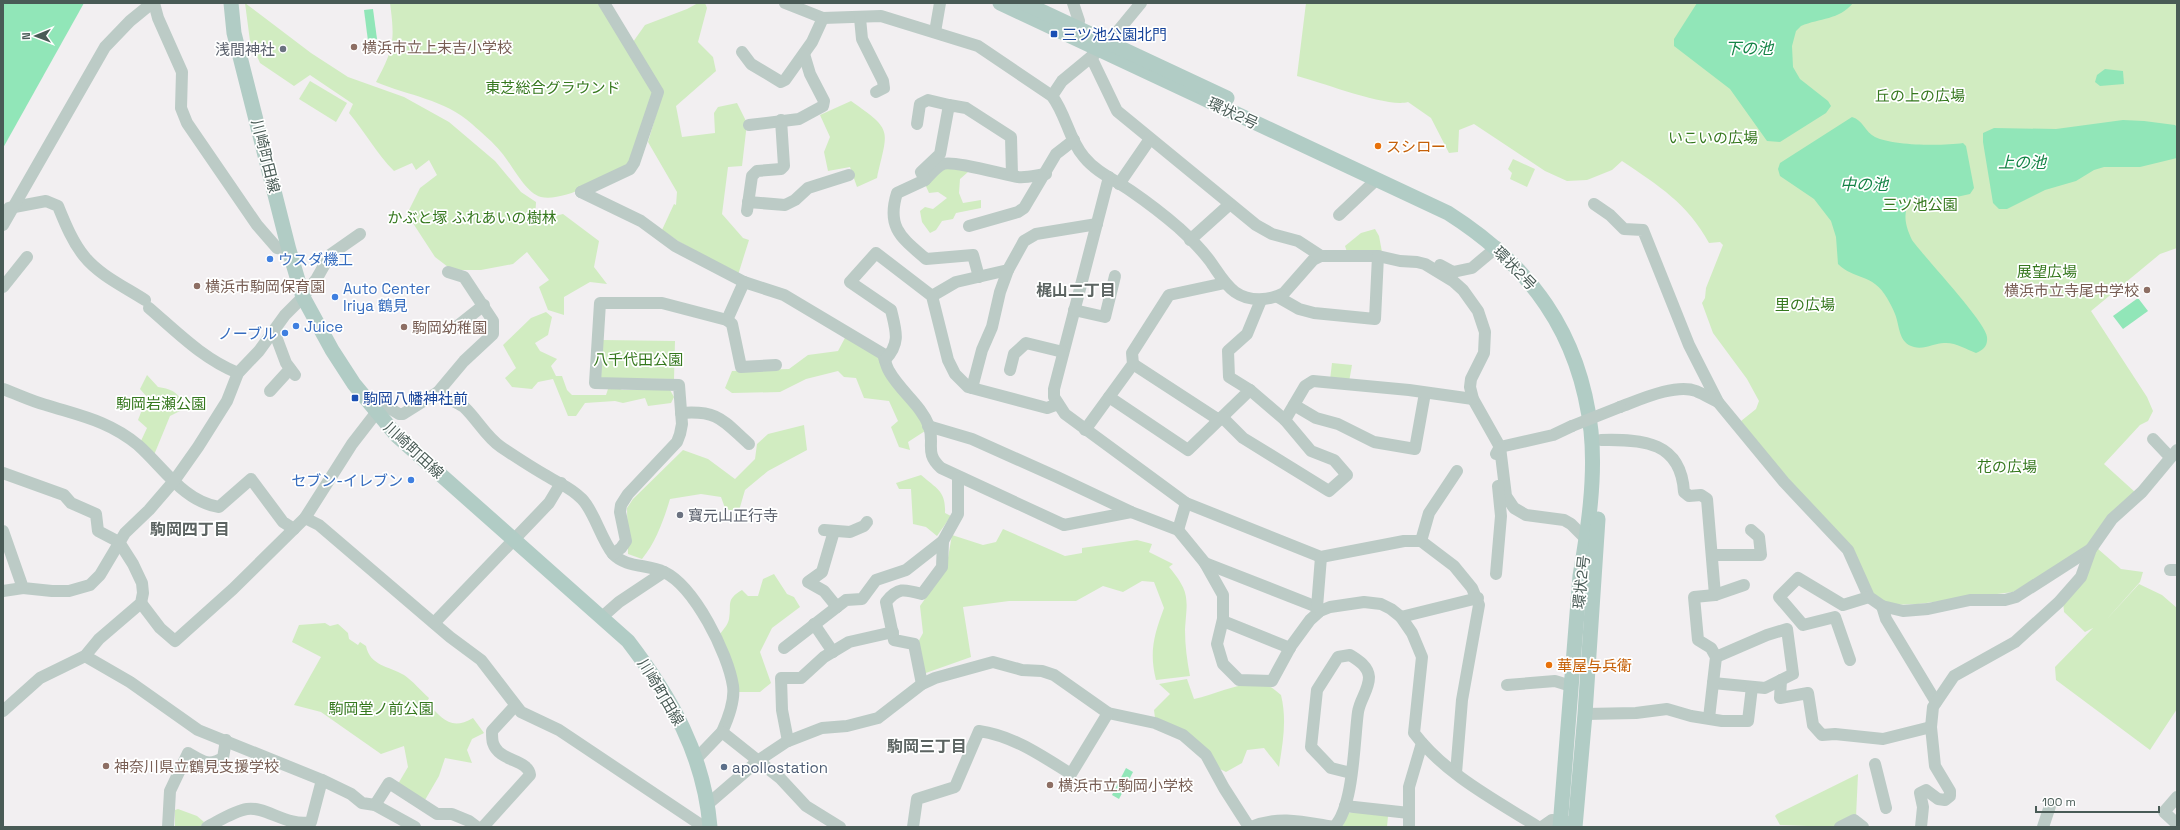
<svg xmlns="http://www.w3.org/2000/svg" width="2180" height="830" font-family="'Space Grotesk','Noto Sans JP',sans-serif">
<rect width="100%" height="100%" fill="#f2eff1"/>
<g fill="#d1ecc1">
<path d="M245,3L311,53L348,77L404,97L449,122L495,161L521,192L536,202L535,220L552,224L555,216L563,214L599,241L594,267L607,284L590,282L564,297V315L548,310L539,287L549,280L527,252L513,264L481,270H452L435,257L407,214L420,188L437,175L429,160L416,170L412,163L394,171C377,154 365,132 349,113L353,104L310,75L294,86L260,63L250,41Z"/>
<path d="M390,3H600L655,94L631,164L624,170C603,179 563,202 541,197C525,193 511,163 501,152C493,142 482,133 472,124C444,99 409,96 376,82C394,49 395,40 390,3Z"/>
<polygon points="698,3 705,3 707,8 698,42 713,57 716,71 676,106 682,137 715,133 714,113 718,107 737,103 747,123 742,166 728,167 722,214 743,238 749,240 738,275 678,241 662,230 674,204 676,205 677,192 648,142 662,95 633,42 645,25 687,9"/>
<path d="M1306,3H2177V248L2160,254L2091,311L2147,397L2153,411L2148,421L2140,425L2104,464L2136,493L2090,542L2121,569L2143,572L2140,582L2106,620L2139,584L2162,595L2177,608V709L2150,750L2056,680L2055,667L2093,628L2085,632L2064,612L2063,601L2089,567L2079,554L2013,592L1918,604L1890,605L1873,595L1847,545L1787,480L1741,421L1756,409L1759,401L1747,379L1713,333L1702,303L1705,298L1706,288L1723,245L1720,242L1709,243C1687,203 1659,186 1622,161L1612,170L1587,180L1567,181L1545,171L1474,124L1459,130L1458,152L1449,153L1431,118L1408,102C1387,108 1321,82 1297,76Z"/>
<polygon points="310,81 347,103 336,122 299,99"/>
<path d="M851,101C894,131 888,129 877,178L857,187L850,167L828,171L824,152L830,137L820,115Z"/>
<polygon points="1513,159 1535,169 1527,187 1510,179 1512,173 1508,169"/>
<polygon points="941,169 962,169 968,172 960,179 959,193 963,203 981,200 981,208 956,213 953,219 942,221 936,230 930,233 922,222 920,211 925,207 933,209 947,198 938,192 929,193 925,184"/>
<polygon points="1375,229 1379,236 1382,252 1347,252 1345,246 1361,233"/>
<polygon points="546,312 552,317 548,335 535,343 540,351 557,359 551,366 556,376 562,376 567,390 572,395 606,395 608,389 615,386 622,390 670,390 674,397 671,403 648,406 645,398 623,403 615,401 585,403 576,416 568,416 553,379 538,382 532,389 512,387 505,378 516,368 503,345 531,318"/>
<polygon points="846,336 878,354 919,417 925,431 908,442 910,450 899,447 891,427 898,421 889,401 864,398 856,378 844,377 838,371 806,379 780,392 732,393 725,388 732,371 789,369 808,355 838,351"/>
<polygon points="602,340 675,341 674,379 601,378"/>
<polygon points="1332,363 1352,365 1349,382 1330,380"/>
<path d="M147,375L158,387C174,389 179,394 186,408L170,416L154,455L140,443L147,428L138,420L147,397L140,389Z"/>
<path d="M804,425L807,450L768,471L745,490L738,514L725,508L721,497L701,494L670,499C664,519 656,542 642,559L628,554L627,508L633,499L683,450L708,459L735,479L755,459L757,444L768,434Z"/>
<path d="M921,475C937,489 946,491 945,513L951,516L937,536L926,527L913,524L911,489H899L896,483Z"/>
<path d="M1003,529L1065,556L1082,553V548L1137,540L1152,544L1149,552L1173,564L1169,567C1191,593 1187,599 1185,630C1185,645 1187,661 1190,676L1156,680C1149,652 1154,635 1164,608L1154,582L1142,581L1123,592L1103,586L1076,601H1009L963,607L971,657L923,674L917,644L923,633L920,606L946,569L952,535L983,545L996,542Z"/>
<path d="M774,574L787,594L794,597L800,607L772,628L760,652L771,683L760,692H735L719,635C722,631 728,625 729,619C732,604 725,600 742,590L748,596H758L763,579Z"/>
<path d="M325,623L330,626L338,624L348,633L349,639L358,645L360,642L366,646C370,666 389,666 404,675C413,681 421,691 429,698L427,702C442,719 451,731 473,718L484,733L472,739L467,750L472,763L445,758L439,776L425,800L398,784L408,767L404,746L381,754L321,712L294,705L321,657L292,642L299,625Z"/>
<path d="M1187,679L1194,699C1217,694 1241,680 1266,685C1271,686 1277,692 1281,695C1287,720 1283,741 1279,767L1264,748L1247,750L1242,763L1226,772L1220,769L1155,718L1154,710L1170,694L1159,684Z"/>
<polygon points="1858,774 1856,817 1835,827 1780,825 1775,816 1777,814"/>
<polygon points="178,809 197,816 204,822 200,827 175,827 175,810"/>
<polygon points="1354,812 1388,816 1387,827 1342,827 1348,813"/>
</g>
<g fill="#91e6b8">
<polygon points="3,3 84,3 3,148"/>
<path d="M1697,3H1853C1839,20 1820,18 1801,26L1796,31L1792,46L1793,67L1800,79L1828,101L1831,106L1826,113L1780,142L1767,141L1730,89L1674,46V39Z"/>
<polygon points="373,9 377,39 368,41 364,10"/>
<polygon points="2105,69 2123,71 2124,84 2100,86 2095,82 2097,75"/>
<path d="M1852,117C1863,120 1865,132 1875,137C1893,146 1943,146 1963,143L1966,146L1974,188L1970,194L1934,202L1915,199L1909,201C1903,216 1905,225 1912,240C1924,257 1986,322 1987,337C1988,346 1983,350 1976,353C1966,349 1955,342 1944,343C1935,343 1924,350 1914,347C1898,343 1900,326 1895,314C1893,309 1890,303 1887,298C1873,273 1854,280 1838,264L1836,237L1831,221L1814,199L1780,176L1778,169L1780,163Z"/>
<polygon points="2123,120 2144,121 2175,125 2177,127 2177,158 2140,167 2104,167 2094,170 2076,181 2045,190 2007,209 1999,209 1993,203 1983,142 1983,133 1994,128 2056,129"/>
<polygon points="2138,298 2148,311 2123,329 2113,316"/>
<polygon points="1126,768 1133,772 1119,799 1112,795"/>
</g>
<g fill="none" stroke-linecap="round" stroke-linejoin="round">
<g stroke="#bccbc6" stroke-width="12">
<polyline points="154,3 158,18 182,72 181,108 187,123 257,225 277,248 289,250"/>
<path d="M785,3L823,18L881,16L978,46L1052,96C1066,114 1069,140 1084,157C1096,172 1115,180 1131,191C1147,202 1164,215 1179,228C1190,238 1201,249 1210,261C1218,272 1224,284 1235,292C1249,302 1269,301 1284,293L1313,260L1321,256H1378L1400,261L1417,262L1425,264L1453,281L1463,290L1478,311L1485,332L1484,353L1471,379L1470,387L1473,399L1500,447L1506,496L1514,508L1526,515L1564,520L1571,524L1586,539"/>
<polyline points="1073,3 1079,21 1075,28"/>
<polyline points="860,18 862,39 883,81 884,88 876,92"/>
<polyline points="935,32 940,3"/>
<polyline points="742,52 751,64 781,82 785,80 812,42 823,18"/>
<polyline points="1091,57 1117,111 1256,225 1272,234 1298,241 1321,256"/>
<polyline points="1052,96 1062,81 1108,43 1141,3"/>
<polyline points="917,124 920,104 928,100 949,105"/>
<polyline points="749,125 799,119 823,106 824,101 810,74 804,54"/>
<polyline points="1109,177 1054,389 1054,397 1065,414 1186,503 1321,557 1404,541 1421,541 1454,566 1472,588 1479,605 1462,700 1456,773"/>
<path d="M925,180C930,175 937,166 943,164C952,160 1005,175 1018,177C1027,178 1037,175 1046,174"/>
<polyline points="1119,184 1150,139"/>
<path d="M581,192L641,221L675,246L744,282L784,295L883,354C885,360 886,366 889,371C900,391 921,405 929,426C935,444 924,453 941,468L1064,525L1131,512"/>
<polyline points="581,192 630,169 634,163 658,92 604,3"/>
<polyline points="748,202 785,205 795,200 808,188 849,175"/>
<polyline points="1594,204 1610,215 1624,229 1643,230 1689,345 1718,402 1784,482 1848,550 1869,597 1882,606 1903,611 1928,609 1970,600 2005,600 2016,597 2091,549"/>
<path d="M9,208L46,201L58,206C65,223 72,241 84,256C99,275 125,287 145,300"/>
<polyline points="747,211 752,176 757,171 781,169 784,166 781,120"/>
<polyline points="1339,215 1376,180"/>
<polyline points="3,225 105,47 130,21 152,3"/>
<polyline points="969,226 1018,212 1024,208 1056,154 1074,140"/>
<polyline points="1190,240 1230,204"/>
<polyline points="1440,265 1453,272 1472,268 1497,247"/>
<path d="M979,277L973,255L926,259C902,238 886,228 897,193L925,180L921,172L940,154L949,105L966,108L1011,137L1012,175"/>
<polyline points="3,287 27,257"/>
<polyline points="932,296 956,282 1008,270 1024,241 1036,234 1097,224"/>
<polyline points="1278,297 1299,309 1314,313 1375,319 1378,256"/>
<path d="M149,308C177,332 203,359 238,373"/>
<polyline points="1074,310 1105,317 1115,276"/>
<polyline points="727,320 732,324 741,367 776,365"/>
<polyline points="455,328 484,305"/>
<polyline points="274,331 286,363 295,375"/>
<path d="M885,360C901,343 896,331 891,310L850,282L876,253L932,296L948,360L955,374L968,387L1047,408L1058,404"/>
<polyline points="1133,364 1219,420"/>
<polyline points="1010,370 1014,354 1026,343 1063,352"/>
<polyline points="972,388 982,350 992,327 1000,292 1008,270"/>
<path d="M3,389C17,394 31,401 46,405C81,416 109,421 138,445C163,467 184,502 219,507L251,479L283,522L294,529"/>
<polyline points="270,391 290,369"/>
<path d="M438,392C446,399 456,401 464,407C477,419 486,437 501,447C516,457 531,467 547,476C561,485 569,486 582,499C594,511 601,539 613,554C626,568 648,564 664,572C694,586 728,653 733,686C735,700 728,719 722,732"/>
<polyline points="1109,397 1188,450 1250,390 1229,377 1228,351 1247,334 1261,300"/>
<polyline points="1294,405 1316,418 1338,424 1374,442 1415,449 1425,393"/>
<path d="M1620,407C1639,400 1676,383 1696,391C1703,394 1710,398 1718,402"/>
<path d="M681,413C719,410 723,421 749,444"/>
<polyline points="1222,417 1243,438 1329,491 1347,475 1334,460 1311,451 1285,420 1250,390"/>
<polyline points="1285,420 1305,386 1313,381 1409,390 1473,399"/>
<path d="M928,426L972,439L1057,477L1131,512L1178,530L1205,563L1223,595V619L1217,644L1223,664L1239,680L1272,681L1291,646L1310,620L1320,611L1330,607L1364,602L1381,604L1391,609L1401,617L1412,633L1422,657L1414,733C1445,774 1495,800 1538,827"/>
<polyline points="1085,430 1133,364 1132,353 1169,295 1225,283"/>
<polyline points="2153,439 2170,457"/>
<path d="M1601,440C1644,439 1681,442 1684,492L1689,496L1701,495L1707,499L1715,595"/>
<polyline points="1496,454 1500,447 1553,435 1572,426"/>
<polyline points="3,473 64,495 71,503 96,514 98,531 119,542 133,564 142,583 143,593 141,603 99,639 85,656 40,678 3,711"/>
<polyline points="305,518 319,525 450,637 481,660 521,712 559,730 704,827"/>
<polyline points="824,530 850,532 864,526 867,522"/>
<polyline points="1178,530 1186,503"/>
<polyline points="3,531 23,588 52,591 69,591 90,585 100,575 125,533 149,510 174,481 198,447 227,401 238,373 259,351 285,315 303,297 317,278 330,255 360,234"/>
<polyline points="834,531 822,572 808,582 824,591 837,607"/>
<polyline points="1421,541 1429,513 1457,471"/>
<polyline points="613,554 621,548 626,541 620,512 621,505 628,494 677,442 680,434 682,424 679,385 595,383 600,303 662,303 727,320 744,282"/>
<polyline points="1712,555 1761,555 1759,537 1751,530"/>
<polyline points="1205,563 1317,607 1320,611"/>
<polyline points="2170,570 2177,570"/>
<polyline points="1496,574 1501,516 1498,486"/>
<polyline points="3,591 23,588"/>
<polyline points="141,603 160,628 175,641 233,589 305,518 352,444 376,413 386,406 399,414 403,414 438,392 464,361 493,334 493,321 464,277 448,272"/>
<polyline points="1882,606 1886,619 1936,702"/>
<polyline points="1317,607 1321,557"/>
<polyline points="602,617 619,602 664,572"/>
<polyline points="1401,617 1478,598"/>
<polyline points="1223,621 1290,648"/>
<polyline points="434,623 549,503 561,483"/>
<polyline points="814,624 833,652"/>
<polyline points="784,648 846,600 862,599 876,580 906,570 943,541"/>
<polyline points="85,656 130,682 198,730 322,780 351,794 362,803 375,805 415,827"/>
<polyline points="1716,657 1767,635 1787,629 1793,674 1781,680 1780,698 1808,693 1813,725 1822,735 1835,734 1883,739 1931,727"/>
<polyline points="1850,660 1835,617 1803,625 1779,597 1798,578 1843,605 1869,597"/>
<polyline points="1713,683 1765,688 1781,680"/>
<path d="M922,684L914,644L894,640L886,602C898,587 904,589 922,594L942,567L943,541L958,514V478"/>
<polyline points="1507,685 1555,681 1571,686"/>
<polyline points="1585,714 1636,713 1667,709 1691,716 1722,721 1748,721 1752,687"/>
<polyline points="1709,718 1716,657 1711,648 1698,640 1694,597 1715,595 1744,585"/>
<polyline points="788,741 782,710 781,678 801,678 824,657 849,642 893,632"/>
<polyline points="697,758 722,732 780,778 806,806 840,827"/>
<polyline points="1875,764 1886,808"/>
<polyline points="2177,797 2164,812 2177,824"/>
<polyline points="708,804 759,760 786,742 822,728 847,726 878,718 922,684 935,678 993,662 1022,670 1042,671 1054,675 1108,713 1155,723 1183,735 1206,755 1224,788 1249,827"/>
<polyline points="375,805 389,783 437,814 452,814 469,821 477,827"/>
<polyline points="1345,806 1409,813"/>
<path d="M168,827L170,791L188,753C202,761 208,767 223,758L226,740"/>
<path d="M207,827C219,821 234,811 247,809C266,806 287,827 311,822L322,780"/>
<path d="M483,827L530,775C528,759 499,762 493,743C492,740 492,735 492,731L515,706"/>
<path d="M913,827L917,799L955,787L979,731C1014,736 1042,756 1071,774L1108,713"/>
<path d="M1251,827C1280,815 1304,822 1334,827C1354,807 1354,740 1358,712C1360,699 1369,690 1369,677C1368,666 1358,660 1350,655L1338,657L1317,690L1311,747L1331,768L1351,773"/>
<polyline points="1409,827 1409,787 1422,743"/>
<polyline points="1542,827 1552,820 1568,822"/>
<polyline points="1840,827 1854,820 1863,827"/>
<polyline points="1921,827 1923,807 1920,793 1926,790 1938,799 1945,800 1950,796 1950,791 1935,766 1931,727 1933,707 1954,676 2015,642 2059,602 2081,577 2091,549 2112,519 2142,492 2177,450"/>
<polyline points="2043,827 2050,806"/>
</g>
<g stroke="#b1ccc5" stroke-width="15">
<path d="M231,3L234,33L289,250L303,297L332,350L354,384L397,436L628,641C671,697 704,755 710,827"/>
<path d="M1000,3L1448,213C1530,265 1580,333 1591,431C1596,478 1588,529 1580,576L1560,827"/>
<polyline points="1024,3 1227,98"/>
<polyline points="1575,827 1585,714 1598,519"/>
</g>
<polyline stroke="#bccbc6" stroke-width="12" points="1572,426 1620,407"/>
</g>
<g fill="#1a4fb4" stroke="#fff" stroke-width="1.5">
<rect x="1050" y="30" width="8" height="8" rx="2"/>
<rect x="351" y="394" width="8" height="8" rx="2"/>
</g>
<g fill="#8d6e63" stroke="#fff" stroke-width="1.5">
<circle cx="354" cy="47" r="4"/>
<circle cx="197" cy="286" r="4"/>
<circle cx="2147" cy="290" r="4"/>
<circle cx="404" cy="327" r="4"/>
<circle cx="106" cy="766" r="4"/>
<circle cx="1050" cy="785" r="4"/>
</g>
<g fill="#6b7280" stroke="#fff" stroke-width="1.5">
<circle cx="283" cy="49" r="4"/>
<circle cx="680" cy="515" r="4"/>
</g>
<g fill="#e8710a" stroke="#fff" stroke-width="1.5">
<circle cx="1378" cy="146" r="4"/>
<circle cx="1549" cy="665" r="4"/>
</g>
<g fill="#3f7fe0" stroke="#fff" stroke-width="1.5">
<circle cx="270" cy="259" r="4"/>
<circle cx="335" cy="297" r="4"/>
<circle cx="296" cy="326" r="4"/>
<circle cx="285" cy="333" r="4"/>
<circle cx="411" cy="480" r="4"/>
</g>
<circle fill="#5c6f8a" stroke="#fff" stroke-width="1.5" cx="724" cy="767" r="4"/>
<g text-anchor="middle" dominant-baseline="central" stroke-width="3.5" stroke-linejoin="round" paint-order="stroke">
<g font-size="15" fill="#164399" stroke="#fff" text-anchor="start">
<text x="1062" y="34">三ツ池公園北門</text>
<text x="363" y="398">駒岡八幡神社前</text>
</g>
<g font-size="15" fill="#785e54" stroke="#fff" text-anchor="start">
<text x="362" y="47">横浜市立上末吉小学校</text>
<text x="205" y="286">横浜市駒岡保育園</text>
<text x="2139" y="290" text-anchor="end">横浜市立寺尾中学校</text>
<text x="412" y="327">駒岡幼稚園</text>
<text x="114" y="766">神奈川県立鶴見支援学校</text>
<text x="1058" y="785">横浜市立駒岡小学校</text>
</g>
<g font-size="15" fill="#5b616d" stroke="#fff" text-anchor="end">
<text x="275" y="49">浅間神社</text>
<text x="688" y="515" text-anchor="start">寶元山正行寺</text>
</g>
<g font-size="15" fill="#35781e" stroke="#fff">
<text x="553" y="87">東芝総合グラウンド</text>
<text x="1920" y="95">丘の上の広場</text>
<text x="1713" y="137">いこいの広場</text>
<text x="1920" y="204">三ツ池公園</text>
<text x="472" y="217">かぶと塚 ふれあいの樹林</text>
<text x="2047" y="271">展望広場</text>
<text x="1805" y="304">里の広場</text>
<text x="638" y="359">八千代田公園</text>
<text x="161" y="403">駒岡岩瀬公園</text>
<text x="2007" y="466">花の広場</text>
<text x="381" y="708">駒岡堂ノ前公園</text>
</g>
<g font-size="15" fill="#495b56" stroke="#fff">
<text transform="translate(1233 113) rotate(25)">環状2号</text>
<text transform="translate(266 156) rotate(76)">川崎町田線</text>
<text transform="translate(1515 268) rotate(46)">環状2号</text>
<text transform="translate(414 450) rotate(43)">川崎町田線</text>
<text transform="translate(1581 582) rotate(-84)">環状2号</text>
<text transform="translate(661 692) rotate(59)">川崎町田線</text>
</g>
<g font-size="15" fill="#c56008" stroke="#fff" text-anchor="start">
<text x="1386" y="146">スシロー</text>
<text x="1557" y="665">華屋与兵衛</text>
</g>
<g font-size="15" fill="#366cbe" stroke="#fff" text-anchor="start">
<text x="278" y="259">ウスダ機工</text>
<text x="343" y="288">Auto Center<tspan x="343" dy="17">Iriya 鶴見</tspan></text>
<text x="304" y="326">Juice</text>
<text x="277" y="333" text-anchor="end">ノーブル</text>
<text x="403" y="480" text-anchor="end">セブン-イレブン</text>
</g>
<g font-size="15" fill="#4e5e75" stroke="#fff" text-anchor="start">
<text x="732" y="767">apollostation</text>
</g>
<g font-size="16" font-style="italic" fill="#158447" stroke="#fff">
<text x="1749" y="48">下の池</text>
<text x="2022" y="162">上の池</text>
<text x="1864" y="184">中の池</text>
</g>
<g font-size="16" font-weight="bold" fill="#5c6462" stroke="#fff">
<text x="1076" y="290">梶山二丁目</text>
<text x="190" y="529">駒岡四丁目</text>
<text x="927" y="746">駒岡三丁目</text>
</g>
</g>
<rect width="2180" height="830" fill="none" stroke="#495b56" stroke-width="8"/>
<g transform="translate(36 36) rotate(269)" stroke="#ffffff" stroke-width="3" paint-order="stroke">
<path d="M0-3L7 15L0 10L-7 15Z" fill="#495b56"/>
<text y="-6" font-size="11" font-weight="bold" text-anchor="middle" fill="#495b56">N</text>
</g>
<path d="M2036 806v6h123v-6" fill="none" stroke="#495b56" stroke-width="2"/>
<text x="2042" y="806" font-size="12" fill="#495b56" stroke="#ffffff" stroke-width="3" paint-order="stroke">100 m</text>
</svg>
